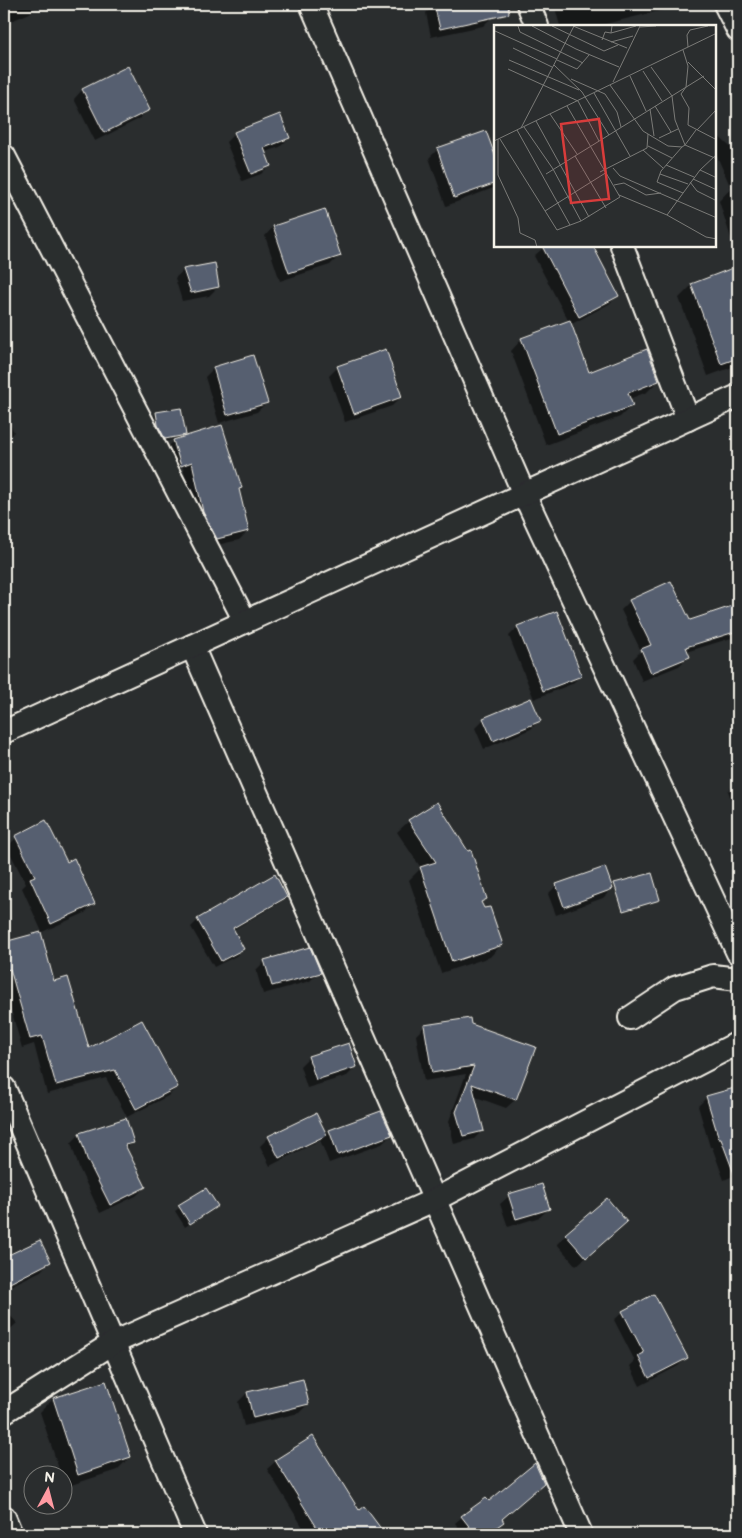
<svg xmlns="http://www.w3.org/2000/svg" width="742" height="1538" font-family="'Balsamiq Sans',sans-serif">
<rect width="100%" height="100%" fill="#2a2d2e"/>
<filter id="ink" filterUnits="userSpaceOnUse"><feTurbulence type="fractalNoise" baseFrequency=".02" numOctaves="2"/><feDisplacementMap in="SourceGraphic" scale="10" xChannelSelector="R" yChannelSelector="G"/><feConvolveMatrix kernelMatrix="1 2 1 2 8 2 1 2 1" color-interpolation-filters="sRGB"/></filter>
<g filter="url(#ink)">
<g fill="#0007">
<polygon points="4,4 36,4 37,6 30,13 4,24"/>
<polygon points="435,4 489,4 492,17 483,26 431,37 426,13"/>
<polygon points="554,4 669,4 663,10 597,26 560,26"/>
<polygon points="127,68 148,110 139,119 95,141 74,99 82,90"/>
<polygon points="235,133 289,138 280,147 265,152 270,165 261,174 242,181 226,142"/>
<polygon points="716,134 738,154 738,260 719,201 731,188 716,154"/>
<polygon points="496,148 496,187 446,206 429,158 438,149 492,150"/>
<polygon points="324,210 339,256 330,265 280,281 265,236 273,227"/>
<polygon points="543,248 617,296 609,304 570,325 588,374 658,381 647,392 629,399 631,406 620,417 546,445 511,351 522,339 569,322 534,256"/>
<polygon points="738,268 738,365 708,376 679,298 692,285"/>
<polygon points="184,270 218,287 209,296 182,301 175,278"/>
<polygon points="338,367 401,397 392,406 345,422 329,376"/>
<polygon points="214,368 266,403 257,412 219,423 205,377"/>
<polygon points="4,413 14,432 4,442"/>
<polygon points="157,413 184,434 179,440 241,488 238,490 248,531 239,540 208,547 195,522 184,471 176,445 173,445 182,471 173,474 165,450 176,439 161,442 155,430 153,418"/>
<polygon points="630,601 689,621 738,606 738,636 686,652 688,657 679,666 642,681 633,659 641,651 621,610"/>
<polygon points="518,627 581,675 572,684 534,699 509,636"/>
<polygon points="484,719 540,720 531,729 484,749 475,728"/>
<polygon points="738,783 738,818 728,791"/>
<polygon points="409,821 486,898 481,903 501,945 490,957 441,973 409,880 421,868 397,832"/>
<polygon points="19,835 66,863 93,904 85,913 42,932 22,888 26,884 10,853 10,844"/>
<polygon points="557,885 612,889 603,898 556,915 548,894"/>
<polygon points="738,888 738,913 732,894"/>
<polygon points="286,896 279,903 233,930 243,949 236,956 214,967 191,927 198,920"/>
<polygon points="40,934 53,983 88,1050 177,1087 168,1096 127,1117 106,1078 47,1094 34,1044 22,1048 4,985 4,944"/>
<polygon points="265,961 319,972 310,981 263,994 256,970"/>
<polygon points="470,1025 534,1048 515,1100 506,1108 473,1096 482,1131 474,1139 454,1144 449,1121 466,1074 424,1081 416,1035 425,1026"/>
<polygon points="309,1057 356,1067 347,1076 307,1088 300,1066"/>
<polygon points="738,1088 738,1174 724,1180 712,1147 710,1147 698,1106 707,1097"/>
<polygon points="381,1112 391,1135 382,1144 329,1163 320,1140 270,1166 260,1146 269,1137 325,1135 329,1131"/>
<polygon points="80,1134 132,1142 126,1149 145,1187 136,1196 100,1213 79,1168 71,1143"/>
<polygon points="206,1190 216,1206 185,1227 175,1211"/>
<polygon points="509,1196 549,1208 540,1217 508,1227 500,1204"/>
<polygon points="566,1235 606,1240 576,1266 557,1244"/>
<polygon points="39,1242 49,1262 41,1271 4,1289 4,1259"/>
<polygon points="4,1309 17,1323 4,1335"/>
<polygon points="623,1312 686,1358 678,1366 640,1386 630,1366 635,1361 614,1320"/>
<polygon points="302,1380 308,1404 299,1413 244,1426 238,1402 247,1393"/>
<polygon points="105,1382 130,1457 117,1470 65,1487 40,1412 53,1399"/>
<polygon points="276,1461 359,1512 377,1526 369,1534 307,1534 267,1469"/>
<polygon points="462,1517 501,1519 502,1522 487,1534 463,1534 455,1523"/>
<polygon points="164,1530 165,1534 146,1534"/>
</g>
<g fill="#565e6f" stroke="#f4f1e8">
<polygon points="434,4 508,4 509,14 440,29"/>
<polygon points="128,66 150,110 104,133 82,89"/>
<polygon points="280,114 290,138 264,148 271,166 251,174 234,132"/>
<polygon points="486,131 496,158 496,183 454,198 437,148"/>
<polygon points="325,209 341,256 289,273 273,226"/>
<polygon points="542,246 593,246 619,296 579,317"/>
<polygon points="215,263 219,287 191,293 183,269"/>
<polygon points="738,266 738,358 721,364 691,284"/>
<polygon points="570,320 589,372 647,349 659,381 628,393 633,406 557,434 521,338"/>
<polygon points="386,349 402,397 354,414 337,366"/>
<polygon points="253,355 268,403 227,415 213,367"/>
<polygon points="181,408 186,435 165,439 158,425 156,412"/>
<polygon points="222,425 242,488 239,489 249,531 217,539 203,512 192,462 181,466 173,440"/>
<polygon points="671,581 690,620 738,604 738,631 686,647 690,657 651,673 641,649 651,645 629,600"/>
<polygon points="557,611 582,676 543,691 517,626"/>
<polygon points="531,698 541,721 493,741 483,718"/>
<polygon points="437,802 468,851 471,850 487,899 481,902 484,908 490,907 503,945 452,962 420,867 436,862 408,820"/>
<polygon points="46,820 67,862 74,858 95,904 51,924 30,878 35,876 15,836"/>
<polygon points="605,867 613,889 564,907 556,884"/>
<polygon points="652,873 660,900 623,911 614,883"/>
<polygon points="275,874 287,897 233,928 244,949 221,961 197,919"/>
<polygon points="41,932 54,981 68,977 89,1048 142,1020 178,1087 136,1109 115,1070 56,1085 42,1036 30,1039 10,969 4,971 4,942"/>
<polygon points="310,947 321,973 272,986 264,960"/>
<polygon points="470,1018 471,1024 536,1047 516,1100 472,1084 484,1131 463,1136 456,1112 474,1066 432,1073 424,1025"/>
<polygon points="349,1043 357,1067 316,1080 308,1056"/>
<polygon points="738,1087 738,1178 736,1179 721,1139 719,1139 706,1096"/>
<polygon points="381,1111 392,1135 338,1155 329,1130"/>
<polygon points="316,1113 327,1135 279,1158 268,1136"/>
<polygon points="126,1118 134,1143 125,1145 146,1187 110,1205 87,1159 79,1133"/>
<polygon points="542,1184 550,1209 516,1219 508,1194"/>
<polygon points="206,1188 218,1206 190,1224 178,1205"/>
<polygon points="607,1198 627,1222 586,1258 565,1234"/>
<polygon points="40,1240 51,1262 4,1286 4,1257"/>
<polygon points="654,1294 688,1358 649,1378 638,1356 644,1353 622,1311"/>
<polygon points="303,1379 309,1404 253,1418 247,1392"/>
<polygon points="106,1381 131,1457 78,1475 53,1398"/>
<polygon points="313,1436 359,1510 364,1506 385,1534 321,1534 275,1460"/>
<polygon points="535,1463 544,1483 502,1519 504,1522 487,1534 475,1534 461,1516 486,1498 489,1501"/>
</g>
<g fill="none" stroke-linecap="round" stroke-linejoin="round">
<g stroke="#f4f1e8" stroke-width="26">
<g id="minor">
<polyline points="311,4 524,494 738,953"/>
<polyline points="528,4 537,26"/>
<polyline points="725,4 738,30"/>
<polyline points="4,156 245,621"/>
<polyline points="622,246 688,419"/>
<polyline points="192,646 581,1534"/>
<polyline points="4,732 738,396"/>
<polyline points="630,1018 675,988 713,976 738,979"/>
<polyline points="4,1088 195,1534"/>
<polyline points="4,1412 113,1343 434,1200 738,1043"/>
<polyline points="4,1517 11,1534"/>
</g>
</g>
<use href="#minor" stroke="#2a2d2e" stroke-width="22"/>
</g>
</g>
<g transform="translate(494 25)">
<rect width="222" height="222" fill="#2a2d2e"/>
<path fill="none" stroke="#7b7b78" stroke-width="1" d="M24,1L26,7L89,38M38,1L82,24L125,42M58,1L110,26L124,20M79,1L133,23M146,2L162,1M1,6L63,34M117,8L142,1M108,15L111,7L117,8L118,1M117,17L139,11M194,22L193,10L196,5L214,1M19,23L58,42M189,25L194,41L192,62L187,69L195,83L194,100L223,115M15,35L85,65M63,35L83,44L95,30M194,37L223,66M60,40L88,67L115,110M14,44L84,76L105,116M149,46L168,76M136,51L152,86M77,54L111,69L123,87L127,102M119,57L146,1M116,60L149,106L174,121L188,122L191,120L181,95L178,71L157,42M100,68L136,131M161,81L177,107M156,84L160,111M56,89L83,129M42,96L95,192M30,102L59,144L87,196M27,103L80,1M23,105L76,200M202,105L191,120L223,134M203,105L223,84M165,113L184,104M4,114V150L24,193L26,208L41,215L43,222M6,114L63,205L87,196L126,172L73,81M0,116L223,8M154,121L178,133M188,122L167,146L163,157L189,168M149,125L169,143M81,131L112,183M172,140L200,152M119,143L126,151L223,193M206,145L223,153M106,147L153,123L154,109M52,149L210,51M166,149L194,159M199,154L223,165M196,157L203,166L223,176M120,160L130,158L152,170L167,168M125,170L173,190L212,212L223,214M51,186L113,147M173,190L206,145L223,129"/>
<path fill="#d93c3b" fill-opacity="0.15" stroke="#d93c3b" stroke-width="2.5" d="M105,94L115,174L77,178L67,99Z"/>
<rect width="222" height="222" fill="none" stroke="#f4f1e8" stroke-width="2.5"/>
</g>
<rect width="742" height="1538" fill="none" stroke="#2a2d2e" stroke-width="20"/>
<rect x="10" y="10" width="722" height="1518" fill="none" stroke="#f4f1e8" stroke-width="2" filter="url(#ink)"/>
<g transform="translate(48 1490) rotate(7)"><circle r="24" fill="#2a2d2e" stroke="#7b7b78"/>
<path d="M0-4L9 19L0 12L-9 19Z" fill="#ff9aa2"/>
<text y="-8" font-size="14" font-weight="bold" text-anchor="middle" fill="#f4f1e8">N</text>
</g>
</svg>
